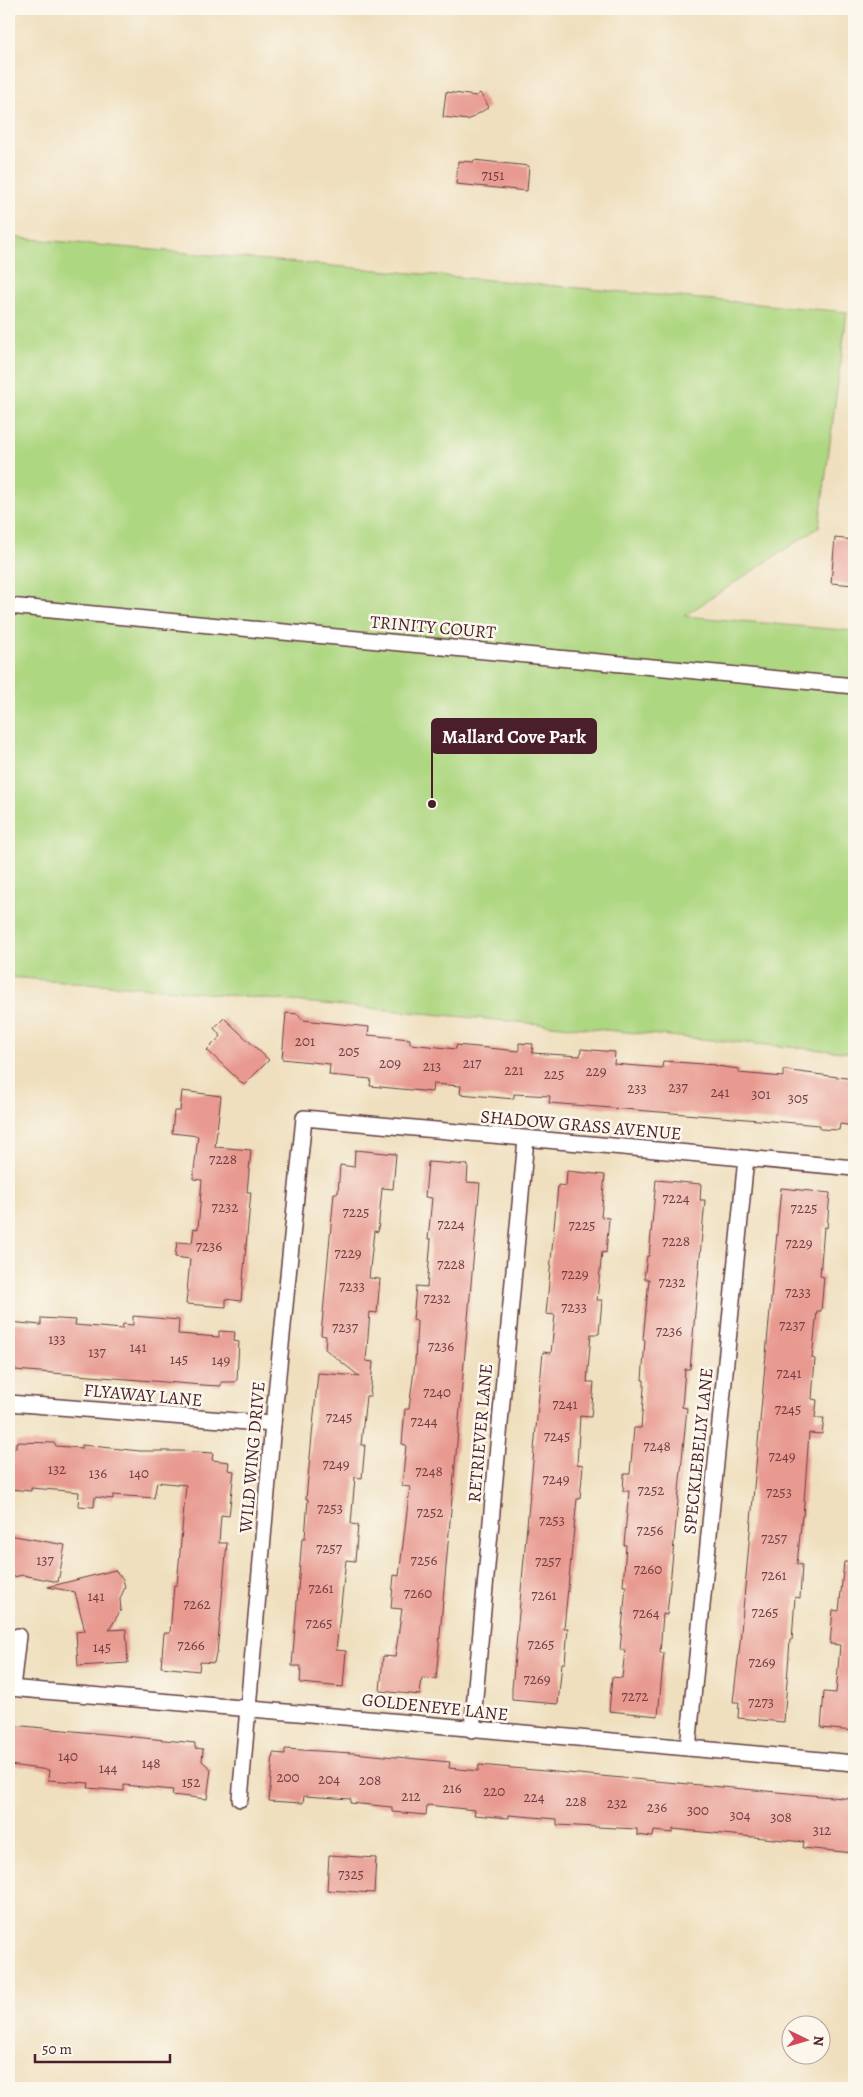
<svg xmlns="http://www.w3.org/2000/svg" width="863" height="2097" font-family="Alegreya,serif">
<rect width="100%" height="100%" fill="#fbf7ec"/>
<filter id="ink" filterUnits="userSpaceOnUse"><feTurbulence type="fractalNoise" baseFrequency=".02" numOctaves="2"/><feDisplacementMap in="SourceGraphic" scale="10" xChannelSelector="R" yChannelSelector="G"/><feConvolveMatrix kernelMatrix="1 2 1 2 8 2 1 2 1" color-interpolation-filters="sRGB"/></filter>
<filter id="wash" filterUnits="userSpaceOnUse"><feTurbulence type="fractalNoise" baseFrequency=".0096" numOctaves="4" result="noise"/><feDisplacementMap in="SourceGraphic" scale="20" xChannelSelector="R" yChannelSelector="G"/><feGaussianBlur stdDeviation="1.12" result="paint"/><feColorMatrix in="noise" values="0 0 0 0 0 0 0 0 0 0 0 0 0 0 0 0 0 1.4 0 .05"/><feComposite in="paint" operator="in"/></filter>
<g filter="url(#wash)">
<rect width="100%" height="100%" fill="#efdfbe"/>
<polygon fill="#aed781" stroke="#7c7b56" points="9,237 847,312 819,527 684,616 854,631 854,1053 150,988 9,977"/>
<g id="blocks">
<g fill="#e89a90">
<polygon points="446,92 476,96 480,93 489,107 468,120 443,117"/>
<polygon points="474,160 529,166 527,191 456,184 458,161 474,162"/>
<polygon points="835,538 854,540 854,585 831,583"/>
<polygon points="286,1013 298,1014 303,1020 369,1027 368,1035 410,1039 410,1044 456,1049 456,1045 519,1051 519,1043 533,1044 532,1053 580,1056 581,1049 615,1052 614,1064 662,1068 663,1061 716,1065 716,1066 739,1069 739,1073 783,1077 783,1070 854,1079 854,1126 840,1124 839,1130 820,1129 820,1125 549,1103 550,1096 514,1094 514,1099 460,1094 461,1086 433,1084 432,1092 370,1086 371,1079 329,1075 330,1064 282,1059"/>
<polygon points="224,1018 269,1060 244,1085 207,1050 221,1036 214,1028"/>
<polygon points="182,1091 221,1096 215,1147 251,1150 247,1192 251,1192 241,1301 226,1299 226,1307 186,1304 190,1259 175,1257 177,1242 192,1243 194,1228 198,1229 202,1180 193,1179 198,1136 172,1133 174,1111 180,1111"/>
<polygon points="355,1150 396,1154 393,1189 382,1188 378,1232 374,1231 369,1278 380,1279 377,1313 370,1312 366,1361 373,1362 370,1396 366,1396 361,1445 365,1445 362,1478 355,1477 351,1524 358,1525 355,1561 346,1560 336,1650 346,1651 343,1687 300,1683 301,1666 292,1666 302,1538 305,1538 308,1499 306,1499 318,1373 359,1376 325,1349 326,1336 321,1335 334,1193 338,1193 340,1165 354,1167"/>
<polygon points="428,1162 468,1165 467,1182 480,1183 436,1679 422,1678 420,1695 380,1691 383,1656 395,1657 402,1609 391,1608 394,1575 399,1576 410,1487 402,1486 406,1445 402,1444 405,1409 409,1409 415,1362 417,1321 413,1320 416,1286 427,1287 431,1239 428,1239 432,1198 425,1197"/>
<polygon points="567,1171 605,1175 601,1217 609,1218 606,1253 602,1252 597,1300 602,1300 599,1334 591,1334 587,1382 594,1382 591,1417 580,1416 577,1464 583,1465 580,1499 577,1499 564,1628 568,1628 565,1663 562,1663 558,1704 512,1700 512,1689 543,1352 551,1353 555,1315 546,1314 558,1185 566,1186"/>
<polygon points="656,1180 701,1184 700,1200 705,1200 690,1369 685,1369 682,1407 687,1408 667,1615 663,1614 660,1653 664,1653 658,1716 609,1711 612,1677 622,1678 625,1650 620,1650 626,1586 623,1586 626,1545 624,1545 629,1491 623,1491 624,1474 630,1474 634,1428 641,1428 644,1388 644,1380 642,1380 645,1340 643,1339 649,1279 644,1279 647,1256 649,1256"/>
<polygon points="781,1188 830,1193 827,1228 824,1227 820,1276 824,1277 821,1311 817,1311 812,1358 815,1359 812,1399 817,1400 815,1418 824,1418 822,1434 809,1433 803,1516 802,1516 797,1564 802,1565 800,1598 795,1597 792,1640 790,1640 784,1722 738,1718 739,1702 733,1702 740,1643"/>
<polygon points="133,1316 179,1320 178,1334 219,1337 219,1331 235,1332 234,1341 239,1342 237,1380 235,1382 221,1382 221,1386 202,1385 15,1370 15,1366 9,1365 9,1322 41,1325 41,1318 76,1320 75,1325 122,1329 123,1324 133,1325"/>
<polygon points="16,1442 54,1443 56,1446 82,1448 82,1445 140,1451 180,1451 213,1453 212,1460 229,1462 228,1470 234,1471 229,1516 221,1515 219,1543 227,1543 217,1653 216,1653 214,1663 200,1662 199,1671 161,1667 164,1633 170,1633 174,1585 177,1585 186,1485 157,1482 154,1498 113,1495 113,1499 95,1497 94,1507 78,1506 79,1492 31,1488 31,1491 9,1489 9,1447 16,1448"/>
<polygon points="9,1535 65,1545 58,1582 23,1575 9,1578"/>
<polygon points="844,1562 854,1562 854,1731 821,1728 824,1692 836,1693 840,1645 830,1644 833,1610 839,1611"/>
<polygon points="115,1570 123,1579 125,1587 120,1599 121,1610 109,1630 126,1629 128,1663 78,1666 76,1632 85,1631 75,1592 48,1587"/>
<polygon points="13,1725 195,1743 195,1748 203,1749 202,1761 211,1769 207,1799 172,1795 173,1790 124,1785 124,1791 88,1788 89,1783 48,1780 49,1770 9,1765"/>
<polygon points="285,1749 353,1753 450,1762 449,1768 478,1771 479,1765 854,1799 854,1853 803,1848 804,1842 673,1829 673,1833 654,1831 653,1837 637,1835 637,1829 557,1825 557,1819 509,1815 509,1818 474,1815 475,1810 427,1805 426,1815 392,1812 392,1807 350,1803 351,1799 304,1796 303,1803 269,1801 273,1753 285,1754"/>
<polygon points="329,1855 376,1858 374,1893 327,1890"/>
</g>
</g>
</g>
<g filter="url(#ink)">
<use href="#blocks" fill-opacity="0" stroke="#633c41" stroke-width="1"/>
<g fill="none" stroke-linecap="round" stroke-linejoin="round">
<g stroke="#633c41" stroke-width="18">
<g id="street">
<polyline points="9,606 854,686"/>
<polyline points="9,1403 273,1424"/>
<path d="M9,1688C291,1711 572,1738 854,1763"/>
<polyline points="12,1688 18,1636"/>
<polyline points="472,1730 526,1139"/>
<polyline points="688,1748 746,1158"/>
<polyline points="240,1799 273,1424 304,1118 854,1168"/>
</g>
</g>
<use href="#street" stroke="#fff" stroke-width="15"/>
</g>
</g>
<g text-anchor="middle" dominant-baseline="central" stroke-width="5" stroke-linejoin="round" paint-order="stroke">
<g font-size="15" fill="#723e44">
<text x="493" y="175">7151</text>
<text x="305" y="1041">201</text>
<text x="349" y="1051">205</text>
<text x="390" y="1063">209</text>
<text x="472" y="1063">217</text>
<text x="432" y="1066">213</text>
<text x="514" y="1070">221</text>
<text x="596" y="1071">229</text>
<text x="554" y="1074">225</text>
<text x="678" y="1087">237</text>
<text x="637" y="1088">233</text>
<text x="720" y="1092">241</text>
<text x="761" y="1094">301</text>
<text x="798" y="1098">305</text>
<text x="223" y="1159">7228</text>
<text x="676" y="1198">7224</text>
<text x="225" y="1207">7232</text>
<text x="804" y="1208">7225</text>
<text x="356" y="1212">7225</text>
<text x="451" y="1224">7224</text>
<text x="582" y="1225">7225</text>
<text x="676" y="1241">7228</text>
<text x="799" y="1243">7229</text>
<text x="209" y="1246">7236</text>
<text x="348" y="1253">7229</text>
<text x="451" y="1264">7228</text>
<text x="575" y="1274">7229</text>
<text x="672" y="1282">7232</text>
<text x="352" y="1286">7233</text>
<text x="798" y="1292">7233</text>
<text x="437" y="1298">7232</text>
<text x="574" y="1307">7233</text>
<text x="792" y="1325">7237</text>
<text x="345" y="1327">7237</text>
<text x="669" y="1331">7236</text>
<text x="57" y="1339">133</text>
<text x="441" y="1346">7236</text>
<text x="138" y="1347">141</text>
<text x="97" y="1352">137</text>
<text x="179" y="1359">145</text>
<text x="221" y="1360">149</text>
<text x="789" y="1373">7241</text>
<text x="437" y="1392">7240</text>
<text x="565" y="1404">7241</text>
<text x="788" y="1409">7245</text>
<text x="339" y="1417">7245</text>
<text x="424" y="1421">7244</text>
<text x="557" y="1436">7245</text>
<text x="657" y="1446">7248</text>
<text x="782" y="1456">7249</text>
<text x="336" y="1464">7249</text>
<text x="57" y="1469">132</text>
<text x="429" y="1471">7248</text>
<text x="98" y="1473">136</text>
<text x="139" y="1473">140</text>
<text x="556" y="1479">7249</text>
<text x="651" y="1490">7252</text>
<text x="779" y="1492">7253</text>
<text x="330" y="1508">7253</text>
<text x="430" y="1512">7252</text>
<text x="552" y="1520">7253</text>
<text x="650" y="1530">7256</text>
<text x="774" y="1538">7257</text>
<text x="329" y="1548">7257</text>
<text x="45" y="1560">137</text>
<text x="424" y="1560">7256</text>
<text x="548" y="1561">7257</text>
<text x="648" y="1569">7260</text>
<text x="774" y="1575">7261</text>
<text x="321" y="1588">7261</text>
<text x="418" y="1593">7260</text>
<text x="544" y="1595">7261</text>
<text x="96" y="1596">141</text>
<text x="197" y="1604">7262</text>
<text x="765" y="1612">7265</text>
<text x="646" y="1613">7264</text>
<text x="319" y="1623">7265</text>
<text x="541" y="1644">7265</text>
<text x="191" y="1645">7266</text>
<text x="102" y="1647">145</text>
<text x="762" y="1662">7269</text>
<text x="537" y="1679">7269</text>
<text x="635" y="1696">7272</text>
<text x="761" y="1702">7273</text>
<text x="68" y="1756">140</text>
<text x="151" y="1763">148</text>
<text x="108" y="1768">144</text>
<text x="288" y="1777">200</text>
<text x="329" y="1779">204</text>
<text x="370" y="1780">208</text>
<text x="191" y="1782">152</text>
<text x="452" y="1788">216</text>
<text x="494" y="1791">220</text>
<text x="411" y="1796">212</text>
<text x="534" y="1797">224</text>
<text x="576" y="1801">228</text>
<text x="617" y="1803">232</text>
<text x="657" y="1807">236</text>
<text x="698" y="1810">300</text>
<text x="740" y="1815">304</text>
<text x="781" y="1817">308</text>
<text x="822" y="1830">312</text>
<text x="351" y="1874">7325</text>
</g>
<g font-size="18" fill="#4a1f2b" stroke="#fbf7ec">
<text transform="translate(433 627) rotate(5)">TRINITY COURT</text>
<text transform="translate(581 1125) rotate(5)">SHADOW GRASS AVENUE</text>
<text transform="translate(143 1395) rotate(5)">FLYAWAY LANE</text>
<text transform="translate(480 1433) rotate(-85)">RETRIEVER LANE</text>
<text transform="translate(698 1451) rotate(-84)">SPECKLEBELLY LANE</text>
<text transform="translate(252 1457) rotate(-85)">WILD WING DRIVE</text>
<text transform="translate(435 1707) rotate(6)">GOLDENEYE LANE</text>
</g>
</g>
<path fill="none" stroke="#4a1f2b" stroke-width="2" d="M432 804L432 736"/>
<circle fill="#4a1f2b" stroke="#fbf7ec" stroke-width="2" cx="432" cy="804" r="5"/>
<rect fill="#4a1f2b" stroke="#4a1f2b" stroke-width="2" x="432" y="719" width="164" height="34" rx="5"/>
<g font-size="19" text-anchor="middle" font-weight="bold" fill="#fff">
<text x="514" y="743">Mallard Cove Park</text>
</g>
<rect width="863" height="2097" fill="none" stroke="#fbf7ec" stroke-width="30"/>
<g transform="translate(806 2040) rotate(95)"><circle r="24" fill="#fbf7ec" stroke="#b4a19f"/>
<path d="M0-4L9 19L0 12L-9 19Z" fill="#d1495b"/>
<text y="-8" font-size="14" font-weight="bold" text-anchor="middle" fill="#4a1f2b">N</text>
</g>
<path d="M35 2054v8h135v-8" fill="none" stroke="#4a1f2b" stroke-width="2.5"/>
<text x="42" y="2054" font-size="15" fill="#4a1f2b" stroke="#fbf7ec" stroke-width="4" paint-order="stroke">50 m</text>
</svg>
